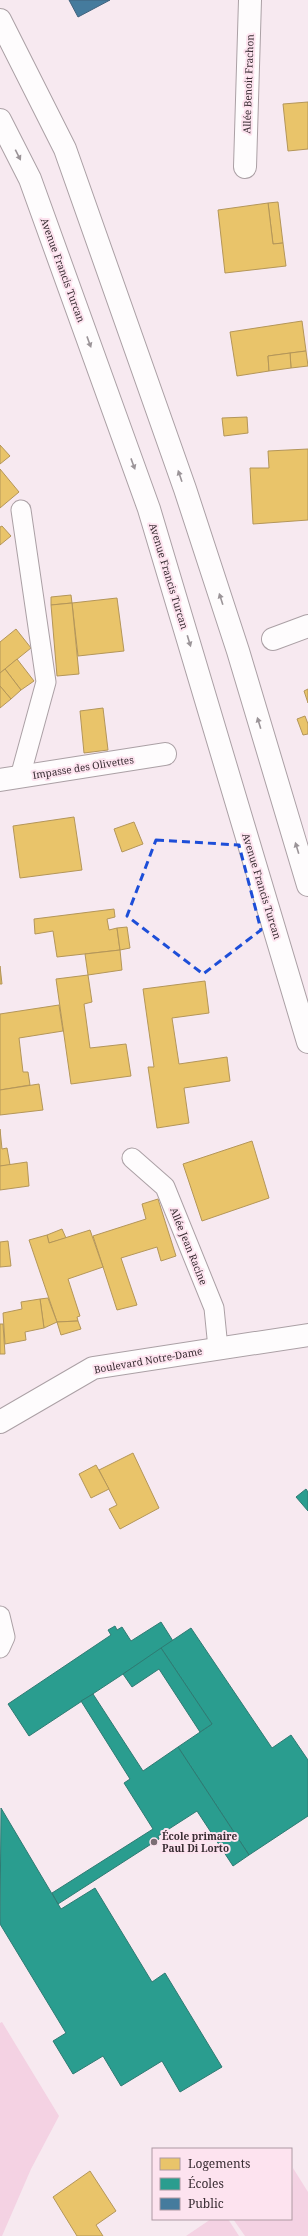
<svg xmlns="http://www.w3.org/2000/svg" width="308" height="2236" font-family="'Noto Serif',serif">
<rect width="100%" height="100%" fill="#f7e9f0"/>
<g fill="#f4d2e3">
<polygon points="2,2022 59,2116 31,2169 2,2236 0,2236 0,2023"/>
<polygon points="293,2168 308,2192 308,2236 245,2236 233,2219 291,2219"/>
<polygon points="211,2219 228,2219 239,2236 186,2236"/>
</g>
<g fill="#e9c46a" stroke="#b49659">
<polygon points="308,102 308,149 288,151 283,104"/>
<polygon points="278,202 283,243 273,244 268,203"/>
<polygon points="268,203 273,244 283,243 286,266 225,273 218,210"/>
<polygon points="302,321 306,351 268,356 269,371 237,376 230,332"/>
<polygon points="306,351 308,366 291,368 290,353"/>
<polygon points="290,353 291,368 269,371 268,356"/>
<polygon points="247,417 248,433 224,436 222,418"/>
<polygon points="0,445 10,456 0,464"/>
<polygon points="308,449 308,520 253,524 250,468 269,468 268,451"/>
<polygon points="0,469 19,492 0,508"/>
<polygon points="2,526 11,536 0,545 0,527"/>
<polygon points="71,595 72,603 51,605 51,597"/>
<polygon points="117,598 124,651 78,656 72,603"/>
<polygon points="72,603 79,674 57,676 51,605"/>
<polygon points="16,629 31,648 0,673 0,642"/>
<polygon points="17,659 34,681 21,690 5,669"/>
<polygon points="5,669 21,690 11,699 0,686 0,673"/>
<polygon points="0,686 11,699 0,708"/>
<polygon points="308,689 308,703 304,691"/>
<polygon points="103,708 108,750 84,753 80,711"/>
<polygon points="305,716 308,724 308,734 303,735 297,719"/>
<polygon points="74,817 82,870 20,878 13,826"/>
<polygon points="134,822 143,844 122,852 114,829"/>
<polygon points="114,909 115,917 107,919 109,930 117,928 120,950 57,957 53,931 35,934 34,919"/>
<polygon points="127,927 130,948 120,950 117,928"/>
<polygon points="120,950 122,970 88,975 85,954"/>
<polygon points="0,966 2,984 0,984"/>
<polygon points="88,975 92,1002 84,1004 90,1048 126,1044 131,1076 71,1084 56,979"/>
<polygon points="205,981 209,1013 172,1018 179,1064 227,1057 230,1081 184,1088 189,1123 157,1128 148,1067 154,1067 143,989"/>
<polygon points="59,1005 63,1031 19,1038 23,1072 28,1072 30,1085 0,1090 0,1014"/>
<polygon points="39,1084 43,1110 0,1115 0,1090"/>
<polygon points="0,1129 2,1149 7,1148 10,1165 0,1166"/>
<polygon points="252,1141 269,1198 202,1221 183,1164"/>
<polygon points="27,1162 29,1186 0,1190 0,1166"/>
<polygon points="158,1199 176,1256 161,1261 157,1247 121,1258 137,1305 117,1310 93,1236 146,1219 142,1204"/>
<polygon points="62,1229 66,1238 49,1243 47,1235"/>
<polygon points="90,1230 103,1267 68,1279 80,1316 77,1317 78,1321 57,1322 29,1240 47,1235 49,1243"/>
<polygon points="8,1241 11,1266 0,1267 0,1242"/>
<polygon points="48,1298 57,1322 44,1328 40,1299"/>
<polygon points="40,1299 44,1328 25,1332 26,1340 5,1344 3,1313 22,1309 21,1302"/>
<polygon points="78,1321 81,1329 61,1335 57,1322"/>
<polygon points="0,1324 3,1324 5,1354 0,1354"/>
<polygon points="133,1453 159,1508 120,1529 109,1509 117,1505 99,1470"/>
<polygon points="96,1465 109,1489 91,1498 79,1474"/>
<polygon points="90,2171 116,2211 96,2225 103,2236 77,2236 53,2197"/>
</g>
<g fill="#2a9d8f" stroke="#2e7b73">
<polygon points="306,1489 308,1492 308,1511 296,1497"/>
<polygon points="161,1622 173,1641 29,1736 8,1704 111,1635 108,1630 115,1626 117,1630 122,1627 131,1641"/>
<polygon points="191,1628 272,1748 291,1735 308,1760 308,1816 249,1855 178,1747 212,1724 161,1648"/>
<polygon points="161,1648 212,1724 200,1732 159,1669 132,1687 123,1674"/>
<polygon points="93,1694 143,1771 178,1747 249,1855 233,1866 197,1811 158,1836 159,1839 58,1904 52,1893 153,1829 124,1783 130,1779 81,1701"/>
<polygon points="1,1808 61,1909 95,1888 152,1982 165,1973 222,2067 180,2092 162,2061 121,2086 103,2056 73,2074 53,2041 66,2033 0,1924"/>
</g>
<polygon fill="#457b9d" stroke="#41637d" points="69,0 110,0 78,17"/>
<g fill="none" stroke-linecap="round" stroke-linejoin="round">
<g stroke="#aba0a5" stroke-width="21">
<g id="lane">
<polyline points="20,777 46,682 21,510"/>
<polyline points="132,1158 165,1187 214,1308 218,1348"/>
<polyline points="0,1616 5,1637 0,1648"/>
</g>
</g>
<g stroke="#aba0a5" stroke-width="24">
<g id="street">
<polyline points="245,167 250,0"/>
<polyline points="273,639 308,626"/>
<polyline points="0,780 165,754"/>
</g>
</g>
<g stroke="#aba0a5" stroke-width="24">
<polyline id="secondary" points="0,1422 93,1368 308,1335"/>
</g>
<g stroke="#aba0a5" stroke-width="24">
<g id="primary">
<polyline points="0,20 65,149 185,489 238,651 308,885"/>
<polyline points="0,120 30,179 149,509 308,1042"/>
</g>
</g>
<use href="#lane" stroke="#fefcfd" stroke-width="19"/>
<use href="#street" stroke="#fefcfd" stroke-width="22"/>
<use href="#secondary" stroke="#fefcfd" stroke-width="22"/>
<use href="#primary" stroke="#fefcfd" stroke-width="22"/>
</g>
<defs><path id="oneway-solid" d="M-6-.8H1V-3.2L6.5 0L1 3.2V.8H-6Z"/></defs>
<g fill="#9b9498">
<use href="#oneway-solid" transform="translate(18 155) rotate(63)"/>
<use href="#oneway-solid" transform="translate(89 342) rotate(70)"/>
<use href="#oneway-solid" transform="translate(133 464) rotate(70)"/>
<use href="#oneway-solid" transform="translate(180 476) rotate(-109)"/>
<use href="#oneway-solid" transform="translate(221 599) rotate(-108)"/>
<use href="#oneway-solid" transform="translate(189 641) rotate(73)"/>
<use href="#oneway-solid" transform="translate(259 723) rotate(-107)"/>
<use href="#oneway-solid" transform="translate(297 848) rotate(-107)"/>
</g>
<path fill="none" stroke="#1d4ed8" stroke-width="3" stroke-dasharray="8 5" stroke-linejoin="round" d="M156,840L239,845L261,930L203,974L127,916Z"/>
<circle fill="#7b6e74" stroke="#fde3ef" stroke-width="1.5" cx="154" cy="1842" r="4"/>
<g text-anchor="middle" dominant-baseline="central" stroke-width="4" stroke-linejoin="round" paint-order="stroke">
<g font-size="10" fill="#382c32" stroke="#fde3ef">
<text transform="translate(248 84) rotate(-88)">Allée Benoit Frachon</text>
<text transform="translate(63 270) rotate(70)">Avenue Francis Turcan</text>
<text transform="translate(169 576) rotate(73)">Avenue Francis Turcan</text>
<text transform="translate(83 767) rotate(-9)">Impasse des Olivettes</text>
<text transform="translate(262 886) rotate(73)">Avenue Francis Turcan</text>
<text transform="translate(189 1246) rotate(68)">Allée Jean Racine</text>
<text transform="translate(148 1360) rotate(-10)">Boulevard Notre-Dame</text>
</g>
<g font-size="10" font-weight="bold" fill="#382c32" stroke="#fde3ef" text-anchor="start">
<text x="162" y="1836">École primaire<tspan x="162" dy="12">Paul Di Lorto</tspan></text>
</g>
</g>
<rect x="152" y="2148" width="140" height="72" fill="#fde3ef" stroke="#ae9aa3"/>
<rect x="160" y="2158" width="20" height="12" fill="#e9c46a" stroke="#ae9aa3"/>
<text x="188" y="2168" font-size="12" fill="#382c32">Logements</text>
<rect x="160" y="2178" width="20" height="12" fill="#2a9d8f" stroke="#ae9aa3"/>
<text x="188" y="2188" font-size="12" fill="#382c32">Écoles</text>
<rect x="160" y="2198" width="20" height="12" fill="#457b9d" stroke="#ae9aa3"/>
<text x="188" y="2208" font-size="12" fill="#382c32">Public</text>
</svg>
